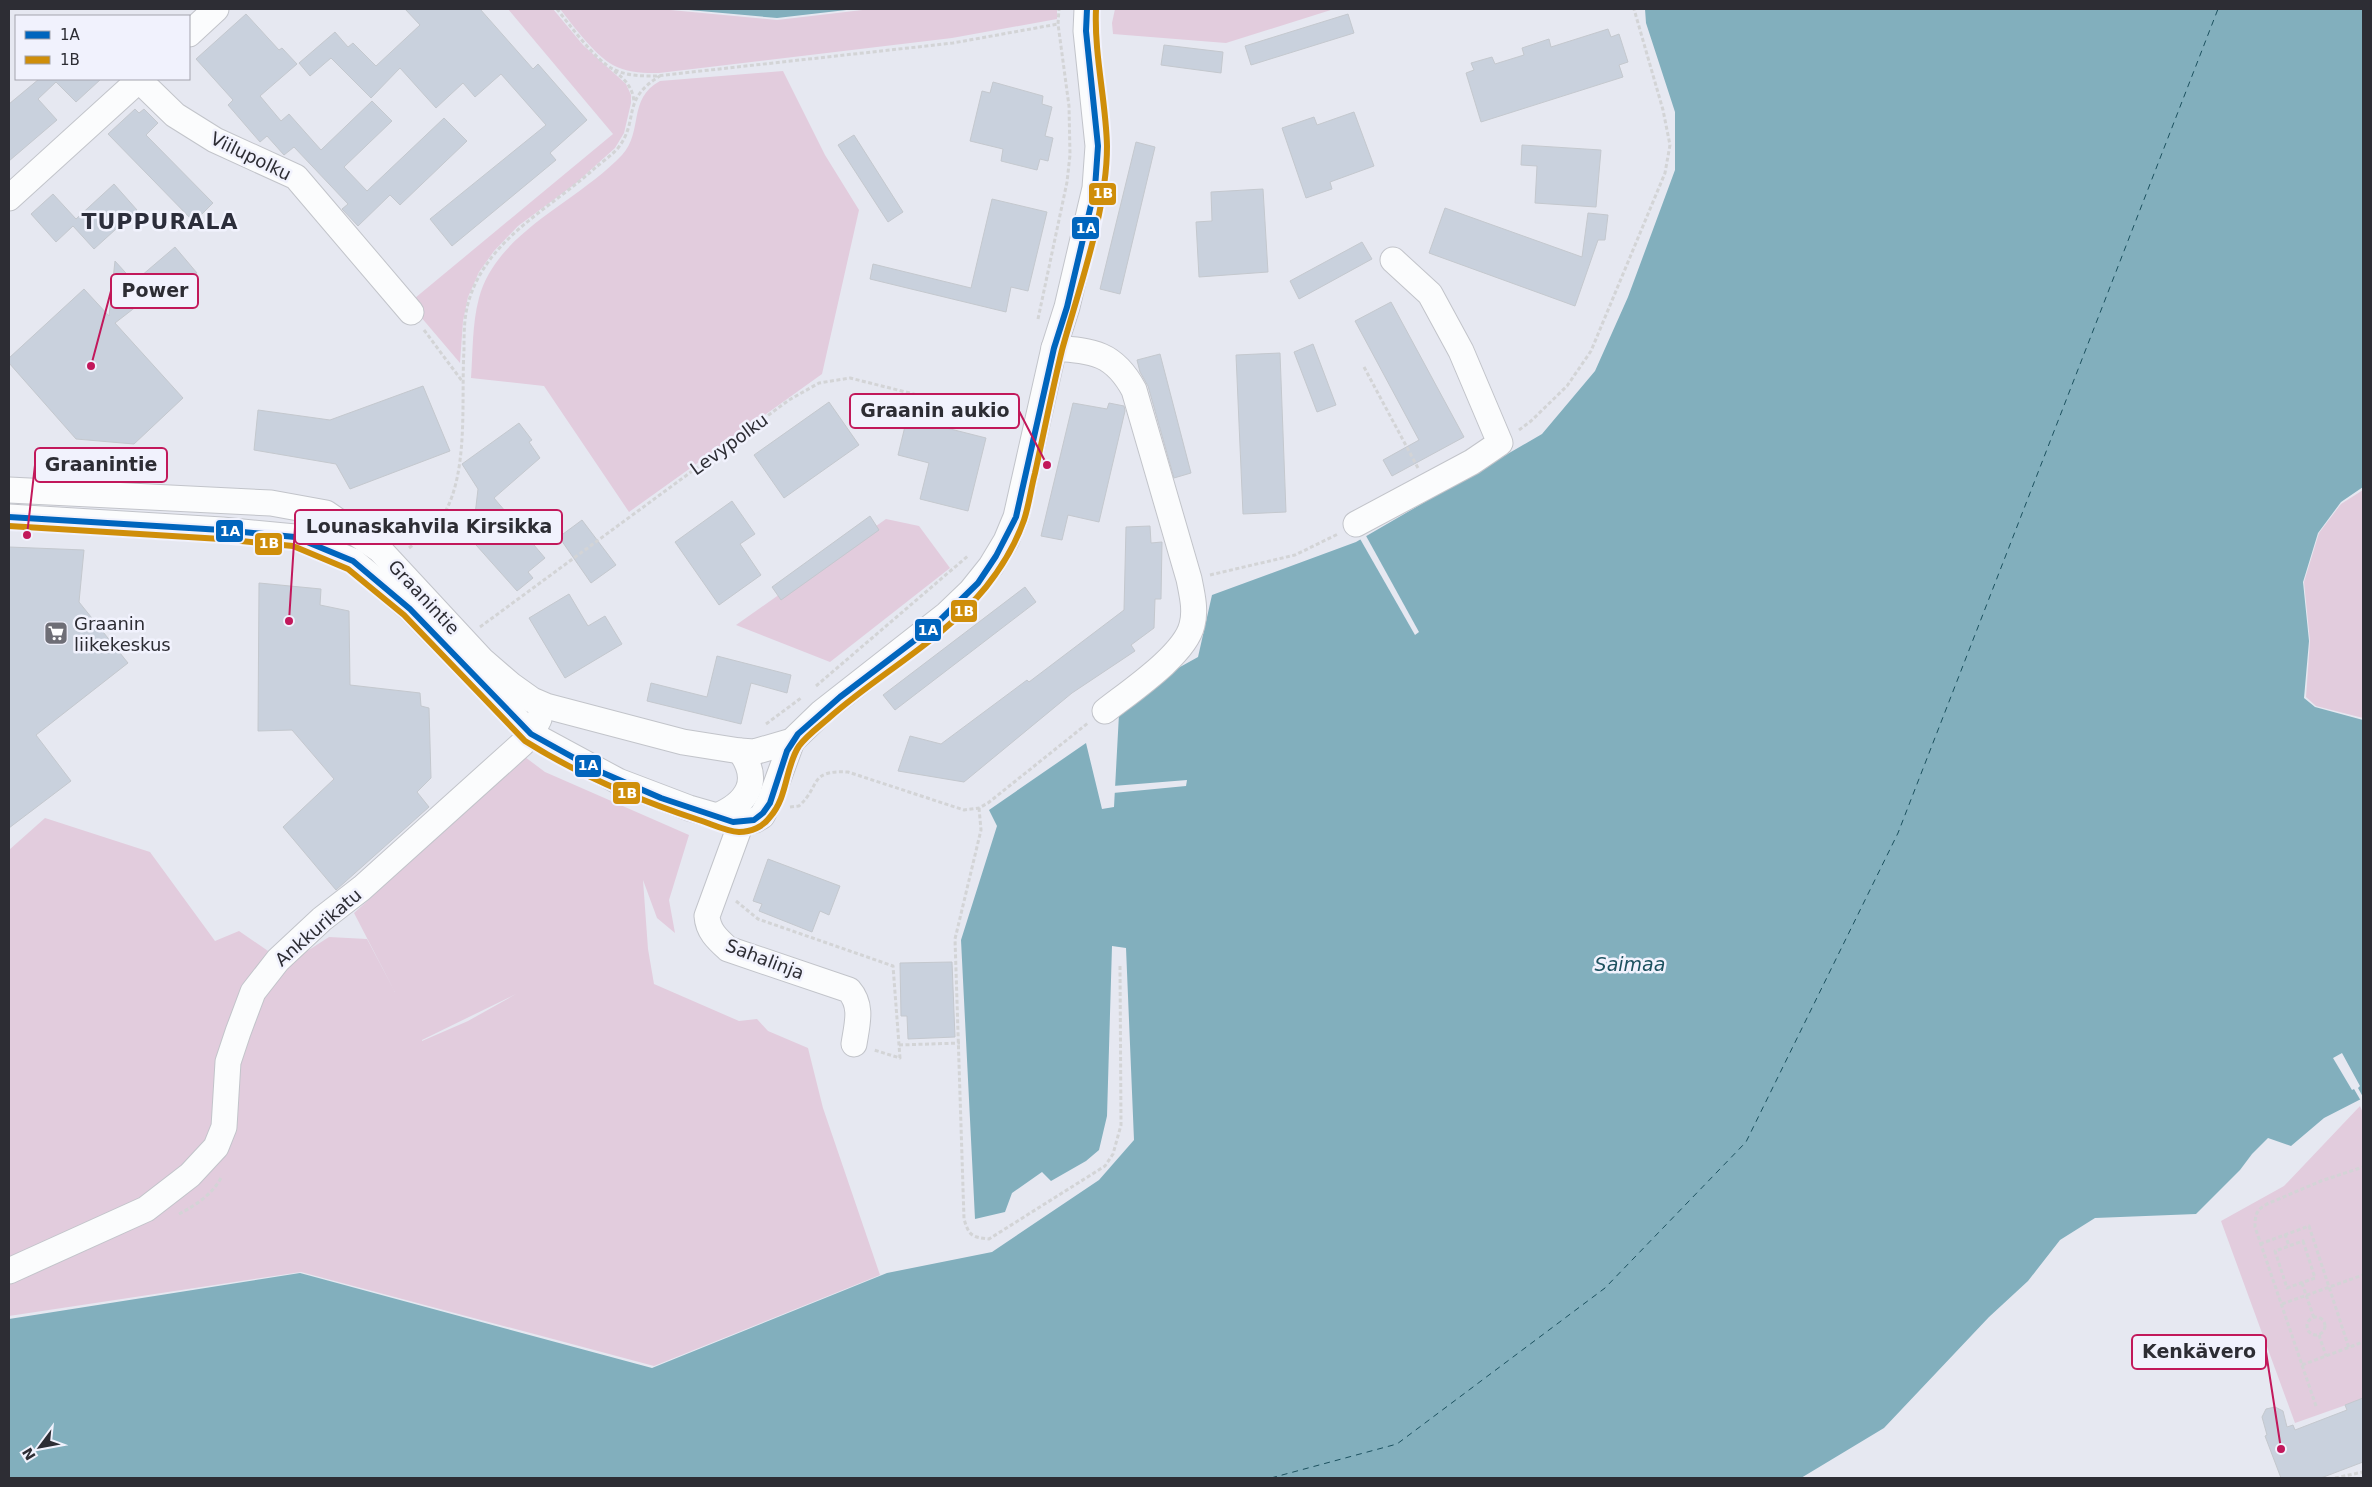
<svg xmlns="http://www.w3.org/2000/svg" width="2372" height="1487" font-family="'DejaVu Sans',sans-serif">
<rect width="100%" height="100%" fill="#e6e8f1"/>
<g fill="#e2ccdd" fill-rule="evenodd">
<polygon points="508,9 553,9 583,45 626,84 631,95 631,103 624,133 615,148 575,184 518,226 494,251 479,272 468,297 463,321 460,363 409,303 613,134"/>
<path d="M560,9H660L777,20L871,9H1057V19L952,38L659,73C644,73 631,73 617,67C598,60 572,24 560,9Z"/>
<polygon points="1115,9 1334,9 1226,43 1113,34 1112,23"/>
<path d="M783,71L825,155L859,210L822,374L629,512L544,386L471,378C473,352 472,324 479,298C497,231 577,203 622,155C644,131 627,99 660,81Z"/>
<polygon points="2363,490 2363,718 2316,706 2306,697 2310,641 2304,582 2319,533 2341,504"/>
<polygon points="886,519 919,526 950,568 830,662 736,625"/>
<path d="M525,757L545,772L689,835L669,900L675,933L657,918L643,880L648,949L654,984L739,1021L757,1019L768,1031L808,1048L823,1108L880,1275L654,1366L301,1272L9,1316V850L45,818L150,852L215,941L239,931L287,964L329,937L367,939L395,992L354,913ZM516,994L468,1021L422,1041V1040Z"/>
<polygon points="2360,1106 2363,1113 2363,1399 2295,1423 2221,1221 2284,1186"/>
</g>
<g fill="#82afbd">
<polygon points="678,9 855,9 777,18"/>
<polygon points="1645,9 2363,9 2363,487 2341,502 2318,533 2303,582 2309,641 2304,698 2315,707 2363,720 2363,1098 2324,1118 2291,1146 2268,1138 2252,1154 2240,1170 2196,1214 2095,1218 2060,1240 2028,1281 1989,1317 1884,1428 1801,1478 9,1478 9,1319 300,1273 652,1368 887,1273 992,1252 1099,1180 1134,1140 1126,948 1112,946 1107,1116 1099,1150 1086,1161 1051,1181 1042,1172 1012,1193 1005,1212 975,1219 961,940 997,826 989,810 1086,743 1102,809 1114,807 1119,714 1135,692 1198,657 1212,595 1356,542 1542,434 1595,371 1628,297 1675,170 1675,112 1646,23"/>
</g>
<g fill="#e6e8f1">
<polygon points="1365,534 1419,632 1415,635 1359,537"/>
<polygon points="1187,780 1186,786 1113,793 1113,786"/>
<polygon points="2342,1053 2360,1086 2358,1088 2363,1097 2361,1101 2354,1089 2352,1090 2333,1058"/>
</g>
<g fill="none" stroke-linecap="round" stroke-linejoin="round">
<polyline stroke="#1c515f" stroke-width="1" stroke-dasharray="6 5" stroke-linecap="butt" points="1271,1478 1397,1444 1605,1288 1746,1142 1898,833 2218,9"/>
</g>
<g fill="#c9d1dd" stroke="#c4c8ce">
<polygon points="405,9 480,9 533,69 538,64 587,120 550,153 556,160 452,246 430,219 546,125 501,74 475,97 463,83 436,108 400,68 371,98 331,58 310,76 299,63 335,32 348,47 353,43 376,66 420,25"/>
<polygon points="246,14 279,50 282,48 297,64 260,96 281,121 289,114 321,150 372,101 392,121 344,167 367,191 444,118 467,141 400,205 390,195 358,226 342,209 348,204 294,147 284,155 267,136 260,142 228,105 233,100 196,59"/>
<polygon points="1348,14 1354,33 1251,65 1245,46"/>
<polygon points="1608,29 1611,37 1619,34 1628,62 1619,65 1623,77 1481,122 1466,73 1474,70 1471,63 1492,57 1495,64 1524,55 1522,48 1549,39 1551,47"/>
<polygon points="1164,45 1223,52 1221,73 1161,65"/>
<polygon points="39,79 101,79 76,102 56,82 38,99 57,120 9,161 9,104"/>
<polygon points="993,82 1043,96 1042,104 1052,107 1045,136 1053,138 1048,161 1040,159 1037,170 1001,161 1003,149 970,141 982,91 990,93"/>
<polygon points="135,109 139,113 144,109 158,123 146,135 213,203 194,222 108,134"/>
<polygon points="1354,112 1374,166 1330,182 1332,189 1306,198 1282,128 1314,117 1317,125"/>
<polygon points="854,135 903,212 888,222 838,145"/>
<polygon points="1136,142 1155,147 1120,294 1100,289"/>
<polygon points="1522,145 1601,150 1596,207 1535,203 1537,166 1521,165"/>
<polygon points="114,184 137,210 94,249 73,226 56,242 31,214 53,194 76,219"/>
<polygon points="1263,189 1268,272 1199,277 1196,222 1212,221 1211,192"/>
<polygon points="992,199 1047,212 1028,291 1011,287 1006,312 870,279 873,264 971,288"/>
<polygon points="1445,208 1582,257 1588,213 1608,215 1605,240 1598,240 1575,306 1429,253"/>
<polygon points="1362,242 1372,259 1299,299 1290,281"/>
<polygon points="175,247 197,273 176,291 168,282 115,323 183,398 134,444 76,439 9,363 9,358 84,289 109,316 115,261 134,282"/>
<polygon points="1391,302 1464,437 1392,476 1383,460 1419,440 1355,321"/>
<polygon points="1313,344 1336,405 1317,412 1294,352"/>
<polygon points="1280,353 1286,512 1243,514 1236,355"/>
<polygon points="1160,354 1191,473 1174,478 1148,386 1140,372 1137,360"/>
<polygon points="423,386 450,451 350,489 336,464 254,450 258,410 330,420"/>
<polygon points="829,402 859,445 784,498 754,455"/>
<polygon points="1073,403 1107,409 1109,403 1124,406 1125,411 1099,522 1068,515 1062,540 1041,536"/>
<polygon points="907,418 986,438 968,511 920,499 929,463 898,455"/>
<polygon points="519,423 532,440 529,442 540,458 494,498 545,558 528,572 533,578 517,591 460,527 475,515 478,489 462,464"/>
<polygon points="732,501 755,534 740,544 761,575 719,605 675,542"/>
<polygon points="870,516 879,530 781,600 772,587"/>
<polygon points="582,520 616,565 591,583 559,537"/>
<polygon points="1150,526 1151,543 1162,542 1161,599 1155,599 1154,628 1131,645 1135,651 1072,693 964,782 898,771 910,736 941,744 1027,680 1029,682 1124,610 1126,527"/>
<polygon points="9,547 84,550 79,602 128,663 36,735 71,781 9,828"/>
<polygon points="259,583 321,589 320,605 349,611 350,685 420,693 421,706 429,708 431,778 417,792 429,807 336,890 283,827 334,779 292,730 258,731"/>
<polygon points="1025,587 1036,602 895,710 883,695"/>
<polygon points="569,594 588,626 605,616 622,644 565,678 529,618"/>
<polygon points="717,656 791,675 787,693 751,683 741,724 647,701 651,683 707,697"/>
<polygon points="768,859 840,886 829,915 820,911 812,932 759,911 762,904 753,901"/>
<polygon points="952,962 955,1037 908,1039 907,1016 901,1016 900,963"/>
<polygon points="2363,1398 2363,1462 2321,1478 2281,1478 2265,1436 2267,1435 2262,1417 2266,1409 2275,1407 2283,1411 2287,1427 2293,1425 2295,1430 2347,1410 2345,1405"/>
</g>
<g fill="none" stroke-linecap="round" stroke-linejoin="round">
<g stroke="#c2c4ca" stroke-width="27">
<g id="minor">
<polyline points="189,34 216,9"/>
<polyline points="139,80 175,115 215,140 296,177 411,312"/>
<polyline points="9,198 140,79"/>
<path d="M1054,348C1094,351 1114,353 1134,390L1189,579C1192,594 1196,610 1192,625C1185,655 1129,692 1105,711"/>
<polyline points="9,490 271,503 326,513 380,550 482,660 511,685 532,700 546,706 683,742 740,751 754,752 792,741 822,712 947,614 971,591 991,566 1006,541 1016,517 1054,348 1067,307 1095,188 1098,146 1086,31 1087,9"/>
<polyline points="9,517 222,530 295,537 353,561 410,609 531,734 618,781 689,808 741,823 755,820 762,816 770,801 792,741"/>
<polyline points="1356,524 1472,462 1500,443 1461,351 1430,294 1393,260"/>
<path d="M717,816C747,803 762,781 740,751"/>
<path d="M741,823L707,916C708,931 717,939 728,949L849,990C863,1006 857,1024 854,1044"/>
<polyline points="9,1271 146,1209 190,1175 216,1147 224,1127 228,1062 238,1032 253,992 278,960 322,919 362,888 522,744 531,734 539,719"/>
</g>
</g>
<g stroke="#d3d4d6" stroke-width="3" stroke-dasharray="4 2.5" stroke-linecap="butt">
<path d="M557,9C569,24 596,61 613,69C626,76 642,76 656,76L953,43L1058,24"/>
<path d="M614,71C625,79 633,88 634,102"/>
<polyline points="1038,319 1067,182 1070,155 1069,106 1058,24 1059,9"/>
<polyline points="424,330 462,381"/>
<polyline points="1364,367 1418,468"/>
<polyline points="1519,430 1531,421 1567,386 1591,351 1665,173 1670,145 1663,110 1634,9"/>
<path d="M409,548C422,538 435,528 444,514C469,471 461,399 464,350C464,332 464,314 470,297C490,237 551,208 595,168C602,162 611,156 618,148C640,120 620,100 660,76"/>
<polyline points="1210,575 1295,555 1338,534"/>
<polyline points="480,627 789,400 819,383 850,378 1013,419"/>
<polyline points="816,686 969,555"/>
<polyline points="766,724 801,698"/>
<path d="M790,807L799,806C821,786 808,770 848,772L964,810L979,808L988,803L1088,723"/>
<path d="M979,808L981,830L955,939L964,1219C969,1236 972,1237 989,1239L1105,1166L1113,1154L1121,1125L1120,965"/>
<polyline points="736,901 758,919 893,966 900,1058 874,1050"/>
<polyline points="899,1045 960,1043"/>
<path d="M179,1214C196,1205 213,1194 222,1176"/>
<polyline points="2285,1234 2289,1246"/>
<polygon points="2303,1241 2315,1278 2287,1288 2275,1251"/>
<polyline points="2260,1244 2309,1226 2349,1348"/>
<polyline points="2302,1283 2314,1318"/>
<polyline points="2282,1304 2363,1275"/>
<circle cx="2316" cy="1326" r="9"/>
<polyline points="2319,1335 2326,1356"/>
<polyline points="2302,1365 2363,1342"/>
<path d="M2316,1406L2255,1227C2255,1215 2256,1210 2267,1204L2321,1181L2363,1167"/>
<polyline points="2335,1478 2363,1472"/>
</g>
<use href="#minor" stroke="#fbfcfd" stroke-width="25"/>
<g stroke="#f1f2fd" stroke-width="10">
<polyline id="bus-1" points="9,517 222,530 295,537 353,561 410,609 531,734 594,769 661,798 733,822 754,820 763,813 770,803 787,751 798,734 840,697 936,624 978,583 996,556 1016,517 1054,348 1067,307 1095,188 1098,146 1086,31 1087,9"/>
</g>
<g stroke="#f1f2fd" stroke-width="10">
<path id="bus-2" d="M9,526L221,539L293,546L348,569L404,615L525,741C579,775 638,800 699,820C712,824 725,831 739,832C751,832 763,827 770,817C788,797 785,767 799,746C807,735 820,726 830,717C880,673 943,640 986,587C1001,568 1016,543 1024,520C1029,505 1031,488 1035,473C1044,432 1052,391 1062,350C1079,288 1107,211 1107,146C1106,101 1094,55 1096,9"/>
</g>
<use href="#bus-1" stroke="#0065bd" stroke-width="6"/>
<use href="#bus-2" stroke="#cf8e0a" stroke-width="6"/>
</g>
<defs>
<g id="supermarket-square" transform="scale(1.25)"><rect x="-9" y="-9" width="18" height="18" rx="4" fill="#6e6e76" stroke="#f1f2fd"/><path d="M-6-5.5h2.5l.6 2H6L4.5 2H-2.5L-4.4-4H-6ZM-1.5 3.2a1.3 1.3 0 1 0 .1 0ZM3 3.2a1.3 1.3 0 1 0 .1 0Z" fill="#fff"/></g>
</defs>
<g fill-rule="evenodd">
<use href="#supermarket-square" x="56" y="633"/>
</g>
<g text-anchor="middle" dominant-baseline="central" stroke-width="5" stroke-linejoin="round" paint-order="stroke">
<g font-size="18" fill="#2d2d34" stroke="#f1f2fd">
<text transform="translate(251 156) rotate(26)">Viilupolku</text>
<text transform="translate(729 444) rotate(-36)">Levypolku</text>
<text transform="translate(424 597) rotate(47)">Graanintie</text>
<text transform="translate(318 927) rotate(-41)">Ankkurikatu</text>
<text transform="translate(765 959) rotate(21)">Sahalinja</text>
</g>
<g font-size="18" fill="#2d2d34" stroke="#f1f2fd" text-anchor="start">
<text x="74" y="623">Graanin<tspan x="74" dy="21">liikekeskus</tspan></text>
</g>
<g font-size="19" font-style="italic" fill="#1c515f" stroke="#f1f2fd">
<text x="1630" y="964">Saimaa</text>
</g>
<g font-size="22" font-weight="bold" letter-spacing="1" fill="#2c2e3b" stroke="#f1f2fd">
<text x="160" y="221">TUPPURALA</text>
</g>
</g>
<path fill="none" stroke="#c2185b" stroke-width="2" d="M91 366L111 291M1047 465L1019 411M27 535L35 465M289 621L295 527M2281 1449L2266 1352"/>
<g fill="#c2185b" stroke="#f1f2fd" stroke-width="2">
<circle cx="91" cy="366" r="5"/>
<circle cx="1047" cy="465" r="5"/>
<circle cx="27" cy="535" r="5"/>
<circle cx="289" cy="621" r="5"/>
<circle cx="2281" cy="1449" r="5"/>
</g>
<g fill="#f1f2fd" stroke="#c2185b" stroke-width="2">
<rect x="111" y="274" width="87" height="34" rx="5"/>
<rect x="850" y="394" width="169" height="34" rx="5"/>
<rect x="35" y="448" width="132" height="34" rx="5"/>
<rect x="295" y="510" width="267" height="34" rx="5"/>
<rect x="2132" y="1335" width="134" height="34" rx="5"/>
</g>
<g font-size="19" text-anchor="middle" font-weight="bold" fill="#2d2d34">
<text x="155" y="297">Power</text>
<text x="935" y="417">Graanin aukio</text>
<text x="101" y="471">Graanintie</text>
<text x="429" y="533">Lounaskahvila Kirsikka</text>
<text x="2199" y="1358">Kenkävero</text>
</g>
<g stroke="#f1f2fd" stroke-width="2">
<rect x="1088" y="182" width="29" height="24" rx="5" fill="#cf8e0a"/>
<rect x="1071" y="216" width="29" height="24" rx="5" fill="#0065bd"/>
<rect x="215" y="519" width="29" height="24" rx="5" fill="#0065bd"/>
<rect x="254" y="532" width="29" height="24" rx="5" fill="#cf8e0a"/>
<rect x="950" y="599" width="28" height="24" rx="5" fill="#cf8e0a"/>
<rect x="914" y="618" width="28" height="24" rx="5" fill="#0065bd"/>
<rect x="574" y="754" width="28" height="24" rx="5" fill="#0065bd"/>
<rect x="612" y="781" width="29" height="24" rx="5" fill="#cf8e0a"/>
</g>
<g font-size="14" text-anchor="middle" font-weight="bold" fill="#fff">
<text x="1103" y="198">1B</text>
<text x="1086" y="233">1A</text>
<text x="230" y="536">1A</text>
<text x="269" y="548">1B</text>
<text x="964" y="616">1B</text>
<text x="928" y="635">1A</text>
<text x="588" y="770">1A</text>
<text x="627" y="798">1B</text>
</g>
<rect width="2372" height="1487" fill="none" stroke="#2d2d34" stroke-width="20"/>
<rect x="15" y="15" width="175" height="65" fill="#f1f2fd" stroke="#a3a3ad"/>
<rect x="25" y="31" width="25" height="8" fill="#0065bd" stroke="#a3a3ad"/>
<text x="60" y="40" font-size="15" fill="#2d2d34">1A</text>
<rect x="25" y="56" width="25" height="8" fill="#cf8e0a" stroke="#a3a3ad"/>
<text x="60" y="65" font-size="15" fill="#2d2d34">1B</text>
<g transform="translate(40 1447) rotate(238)" stroke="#f1f2fd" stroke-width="4" paint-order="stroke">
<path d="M0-4L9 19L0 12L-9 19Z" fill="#2d2d34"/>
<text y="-8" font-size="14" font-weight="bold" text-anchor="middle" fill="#2d2d34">N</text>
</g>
</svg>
